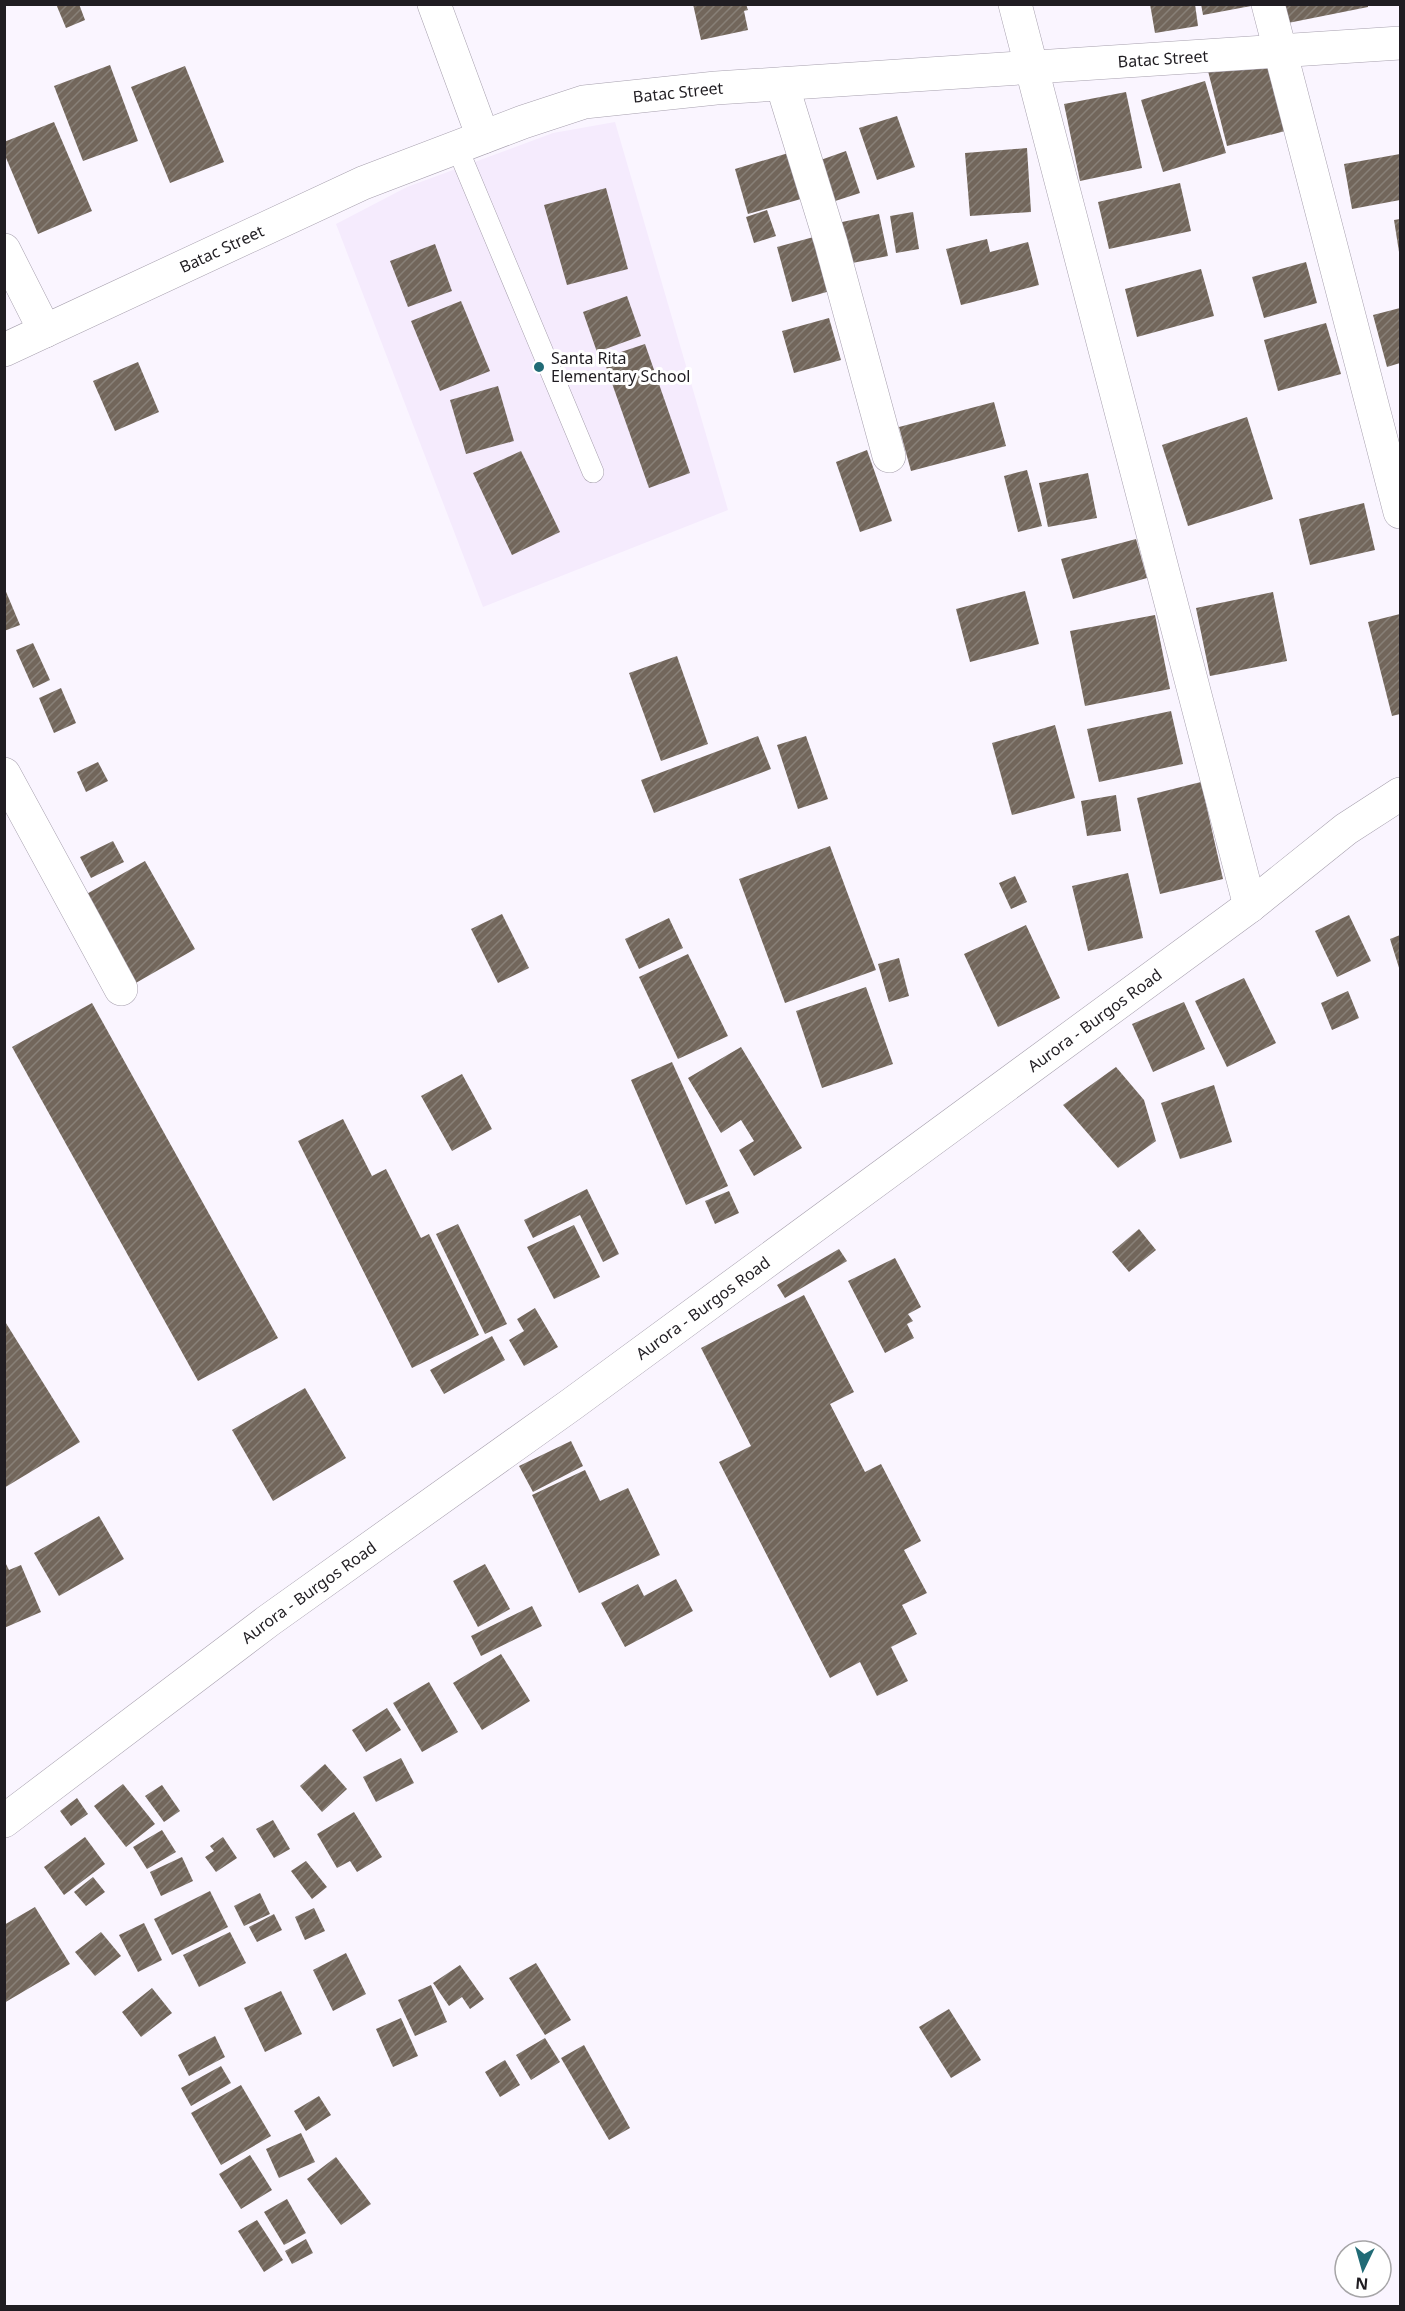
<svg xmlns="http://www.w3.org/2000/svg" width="1405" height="2311" font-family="'Noto Sans',sans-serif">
<defs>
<pattern id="building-hatch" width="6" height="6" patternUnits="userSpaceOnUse" patternTransform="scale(1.5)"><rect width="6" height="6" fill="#72665b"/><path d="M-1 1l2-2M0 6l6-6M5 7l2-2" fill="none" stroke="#888078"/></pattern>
</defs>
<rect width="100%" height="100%" fill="#faf5ff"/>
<polygon fill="#f5ebfd" points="615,122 728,510 483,607 336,224 407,187 553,133"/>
<g fill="url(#building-hatch)">
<polygon points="56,4 79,4 85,20 66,28"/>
<polygon points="693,4 746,4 748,10 744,11 748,30 701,40"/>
<polygon points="1150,4 1195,4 1198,26 1155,33"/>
<polygon points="1201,4 1251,4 1251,6 1203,15"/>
<polygon points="1274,4 1368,4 1368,7 1278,25"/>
<polygon points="1266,57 1285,131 1227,146 1208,71"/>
<polygon points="110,65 138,141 83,161 54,86"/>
<polygon points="185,66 224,162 170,183 131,87"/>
<polygon points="1205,81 1226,153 1163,172 1141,100"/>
<polygon points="1126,92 1142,168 1080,181 1064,104"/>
<polygon points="897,116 915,167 877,180 859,128"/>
<polygon points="54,122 92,211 38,234 4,153 4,142"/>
<polygon points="1027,148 1031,212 970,216 965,153"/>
<polygon points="795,151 808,197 748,214 735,169"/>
<polygon points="846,151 860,193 829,203 815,162"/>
<polygon points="1400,154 1400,200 1352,209 1344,164"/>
<polygon points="1180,183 1191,231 1109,249 1098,202"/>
<polygon points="606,188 628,269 567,285 544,205"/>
<polygon points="767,210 776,236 754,243 746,217"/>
<polygon points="913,212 919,249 896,253 890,216"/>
<polygon points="879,214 888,256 842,265 833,224"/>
<polygon points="1400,219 1400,252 1399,252 1394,220"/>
<polygon points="821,235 837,289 792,302 777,247"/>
<polygon points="987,239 990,252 1028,242 1039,285 961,305 946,249"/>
<polygon points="435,244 452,291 408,307 390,261"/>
<polygon points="1306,262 1317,303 1264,318 1252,277"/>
<polygon points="1201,269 1214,316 1137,337 1125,289"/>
<polygon points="627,296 641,336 597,352 583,312"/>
<polygon points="461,301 490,371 440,391 411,321"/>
<polygon points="1400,308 1400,363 1387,367 1373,315"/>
<polygon points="829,318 841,360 794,373 782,331"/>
<polygon points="1326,323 1341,374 1278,391 1264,340"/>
<polygon points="645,344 690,473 649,488 603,358"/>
<polygon points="138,362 159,412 115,431 93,381"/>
<polygon points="498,386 514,441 466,454 450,400"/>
<polygon points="994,402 1006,446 911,471 899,427"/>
<polygon points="1247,417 1273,499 1188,526 1162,445"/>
<polygon points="867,450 892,521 860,532 836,462"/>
<polygon points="521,451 560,532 512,555 473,473"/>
<polygon points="1027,470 1042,526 1018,532 1004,476"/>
<polygon points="1088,473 1097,518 1048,527 1039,483"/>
<polygon points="1364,503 1375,550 1310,565 1299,519"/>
<polygon points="1136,539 1147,578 1073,599 1061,559"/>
<polygon points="4,587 20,625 4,631"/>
<polygon points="1025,591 1039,644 970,662 956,609"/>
<polygon points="1273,592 1287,661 1210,676 1196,608"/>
<polygon points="1400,614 1400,714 1392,716 1368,622"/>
<polygon points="1155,615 1170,689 1085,706 1070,631"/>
<polygon points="33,643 50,680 33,688 16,650"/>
<polygon points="677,656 708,744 661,761 629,673"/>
<polygon points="61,688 76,723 54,733 39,698"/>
<polygon points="1171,711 1183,764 1099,782 1087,729"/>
<polygon points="1055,725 1075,798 1012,815 992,743"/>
<polygon points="758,736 771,769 654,813 641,780"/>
<polygon points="806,736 828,799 798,809 777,745"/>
<polygon points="98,762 108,781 86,792 77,772"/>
<polygon points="1201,782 1223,879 1160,894 1137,798"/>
<polygon points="1116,795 1121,831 1087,836 1081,801"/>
<polygon points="113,841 124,862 91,878 80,857"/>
<polygon points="830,846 876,970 785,1003 739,879"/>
<polygon points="145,861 195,949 134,984 83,896"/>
<polygon points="1128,873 1143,938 1088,951 1072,886"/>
<polygon points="1015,876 1027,902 1011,909 999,883"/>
<polygon points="502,914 529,968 498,983 471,929"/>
<polygon points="1349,915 1371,961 1337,977 1315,931"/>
<polygon points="669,918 683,948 639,969 625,939"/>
<polygon points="1026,925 1060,998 998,1027 964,954"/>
<polygon points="1400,935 1400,971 1390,939"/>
<polygon points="688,954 728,1036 678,1059 639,977"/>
<polygon points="899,958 909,996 889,1002 878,964"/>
<polygon points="1244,978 1276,1043 1227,1067 1195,1001"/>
<polygon points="866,987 893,1064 822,1088 796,1011"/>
<polygon points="1348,991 1359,1018 1332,1030 1321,1003"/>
<polygon points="1184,1002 1205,1049 1153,1072 1132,1024"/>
<polygon points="92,1003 278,1338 198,1381 12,1047"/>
<polygon points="741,1047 802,1148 754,1176 739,1150 754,1141 741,1120 721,1133 688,1078"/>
<polygon points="672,1062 728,1186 686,1205 631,1080"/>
<polygon points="1116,1067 1144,1100 1156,1141 1118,1168 1063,1105"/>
<polygon points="462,1074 492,1129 452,1151 421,1096"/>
<polygon points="1214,1085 1232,1142 1180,1159 1161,1103"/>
<polygon points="343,1119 372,1176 386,1169 421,1238 429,1234 479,1335 412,1368 298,1141"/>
<polygon points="587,1189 619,1254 603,1262 580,1215 533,1238 524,1220"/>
<polygon points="729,1191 739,1213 715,1224 705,1201"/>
<polygon points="458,1224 507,1324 485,1334 436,1234"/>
<polygon points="574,1225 600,1277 554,1299 527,1247"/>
<polygon points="1139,1229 1156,1250 1129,1272 1112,1252"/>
<polygon points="839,1249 847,1261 785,1298 777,1285"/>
<polygon points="895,1258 921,1307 908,1314 913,1321 907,1324 914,1338 885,1353 848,1281"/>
<polygon points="804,1295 854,1392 830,1404 865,1472 881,1464 921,1541 904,1550 927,1593 902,1605 917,1634 891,1647 908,1681 877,1696 860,1662 830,1678 719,1462 751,1446 701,1348"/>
<polygon points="535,1308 558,1347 524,1366 509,1340 524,1331 517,1319"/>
<polygon points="4,1320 80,1442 4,1488"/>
<polygon points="492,1336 505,1360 444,1394 430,1370"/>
<polygon points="305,1388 346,1458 273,1501 232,1430"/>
<polygon points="571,1441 583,1466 533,1492 519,1466"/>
<polygon points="585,1470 600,1501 628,1488 660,1555 579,1593 532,1495"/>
<polygon points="99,1516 124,1559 59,1596 34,1553"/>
<polygon points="4,1560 9,1570 21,1565 41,1612 4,1628"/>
<polygon points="485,1564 510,1609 478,1627 453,1581"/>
<polygon points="676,1579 693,1611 625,1647 601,1603 638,1584 644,1596"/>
<polygon points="532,1606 542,1626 481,1656 471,1636"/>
<polygon points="501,1654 530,1701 482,1730 453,1683"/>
<polygon points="429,1682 458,1732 422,1752 393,1703"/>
<polygon points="387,1708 401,1730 366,1752 352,1730"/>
<polygon points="401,1758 414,1783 376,1802 363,1777"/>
<polygon points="325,1764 347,1789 322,1812 300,1786"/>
<polygon points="123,1784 155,1824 126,1847 94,1806"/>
<polygon points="162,1785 180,1811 164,1822 145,1796"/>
<polygon points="77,1798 88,1814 71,1826 60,1811"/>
<polygon points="354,1812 382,1857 357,1872 350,1861 337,1868 317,1834"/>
<polygon points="273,1820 290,1849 274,1858 256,1829"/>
<polygon points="162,1830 176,1852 147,1869 133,1847"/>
<polygon points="85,1837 105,1864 64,1895 44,1867"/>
<polygon points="223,1837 237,1858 216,1872 205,1857 214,1851 210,1846"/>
<polygon points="182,1857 193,1881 161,1896 150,1872"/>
<polygon points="306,1861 327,1887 312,1899 291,1871"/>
<polygon points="93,1877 105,1892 86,1906 74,1892"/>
<polygon points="210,1891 228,1927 172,1955 154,1919"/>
<polygon points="260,1893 270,1914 244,1926 234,1906"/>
<polygon points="35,1907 70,1964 4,2003 4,1925"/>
<polygon points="314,1908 325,1931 305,1940 295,1917"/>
<polygon points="274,1914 282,1930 257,1942 249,1927"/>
<polygon points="144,1923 162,1960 138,1972 119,1935"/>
<polygon points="101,1932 121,1956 95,1976 75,1952"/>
<polygon points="230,1932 246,1963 199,1987 183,1955"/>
<polygon points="346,1953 366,1994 333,2011 313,1970"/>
<polygon points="536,1963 571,2020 545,2035 509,1978"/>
<polygon points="460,1965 484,1999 470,2009 462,1997 449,2006 433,1983"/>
<polygon points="431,1985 447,2022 415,2036 398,2000"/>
<polygon points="152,1988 172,2013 141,2037 122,2012"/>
<polygon points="281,1991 302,2034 265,2052 244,2008"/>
<polygon points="949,2009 981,2060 951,2078 919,2027"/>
<polygon points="401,2018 418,2056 393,2067 376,2029"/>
<polygon points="215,2036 225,2057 189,2076 178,2055"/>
<polygon points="545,2038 560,2062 531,2080 516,2055"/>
<polygon points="584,2045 630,2128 609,2140 561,2058"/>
<polygon points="505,2060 520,2085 500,2097 485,2072"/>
<polygon points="221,2066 231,2083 191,2106 181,2088"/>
<polygon points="241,2085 271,2136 221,2165 191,2113"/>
<polygon points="319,2096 331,2115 306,2131 294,2111"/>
<polygon points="301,2133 315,2162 279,2178 266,2149"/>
<polygon points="250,2155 272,2190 241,2209 219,2174"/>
<polygon points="336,2157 371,2204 341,2225 307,2179"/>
<polygon points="287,2199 306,2233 284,2245 264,2212"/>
<polygon points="257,2220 283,2260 264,2272 238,2231"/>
<polygon points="306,2239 313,2253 292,2264 285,2251"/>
</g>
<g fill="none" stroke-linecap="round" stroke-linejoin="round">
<g stroke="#a7a0ae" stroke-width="22">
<polyline id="lane" points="457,147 593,472"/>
</g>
<g stroke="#a7a0ae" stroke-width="34">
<g id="street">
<polyline points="434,4 483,137"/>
<polyline points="1015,4 1250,906"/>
<polyline points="1268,4 1400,512"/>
<polyline points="782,84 831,243 889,456"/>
<polyline points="4,250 45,331"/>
<path id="s1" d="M4,350L363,183L523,122L584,102L716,88L1400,43"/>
<polyline points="4,774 121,989"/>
</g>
</g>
<g stroke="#a7a0ae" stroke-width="34">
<g id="secondary">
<path id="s2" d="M4,1821L268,1621L572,1404L1250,906L1346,829L1400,794"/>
</g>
</g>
<use href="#lane" stroke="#fff" stroke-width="21"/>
<use href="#street" stroke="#fff" stroke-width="33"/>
<use href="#secondary" stroke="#fff" stroke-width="33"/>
</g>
<circle fill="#216b76" stroke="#fff" stroke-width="2" cx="539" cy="367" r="6"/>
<g text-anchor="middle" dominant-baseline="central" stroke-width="6" stroke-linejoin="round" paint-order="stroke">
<g font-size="16" fill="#201d22" stroke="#fff">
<text stroke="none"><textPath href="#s1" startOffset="1212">Batac Street</textPath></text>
<text stroke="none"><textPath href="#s1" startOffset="726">Batac Street</textPath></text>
<text stroke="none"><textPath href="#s1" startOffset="240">Batac Street</textPath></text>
<text stroke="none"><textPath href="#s2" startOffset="1353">Aurora - Burgos Road</textPath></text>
<text stroke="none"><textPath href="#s2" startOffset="867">Aurora - Burgos Road</textPath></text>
<text stroke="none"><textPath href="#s2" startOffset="381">Aurora - Burgos Road</textPath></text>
</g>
<g font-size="16" fill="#201d22" stroke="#fff" text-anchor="start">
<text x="551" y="358">Santa Rita<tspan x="551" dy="18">Elementary School</tspan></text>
</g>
</g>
<rect width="1405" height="2311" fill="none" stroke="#201d22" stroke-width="12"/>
<g transform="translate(1363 2269) rotate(185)"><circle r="28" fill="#ffffff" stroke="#a6a5a7" stroke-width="1.5"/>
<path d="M0-4.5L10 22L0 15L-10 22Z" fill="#216b76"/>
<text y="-9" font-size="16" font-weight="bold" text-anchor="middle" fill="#201d22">N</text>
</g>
</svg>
